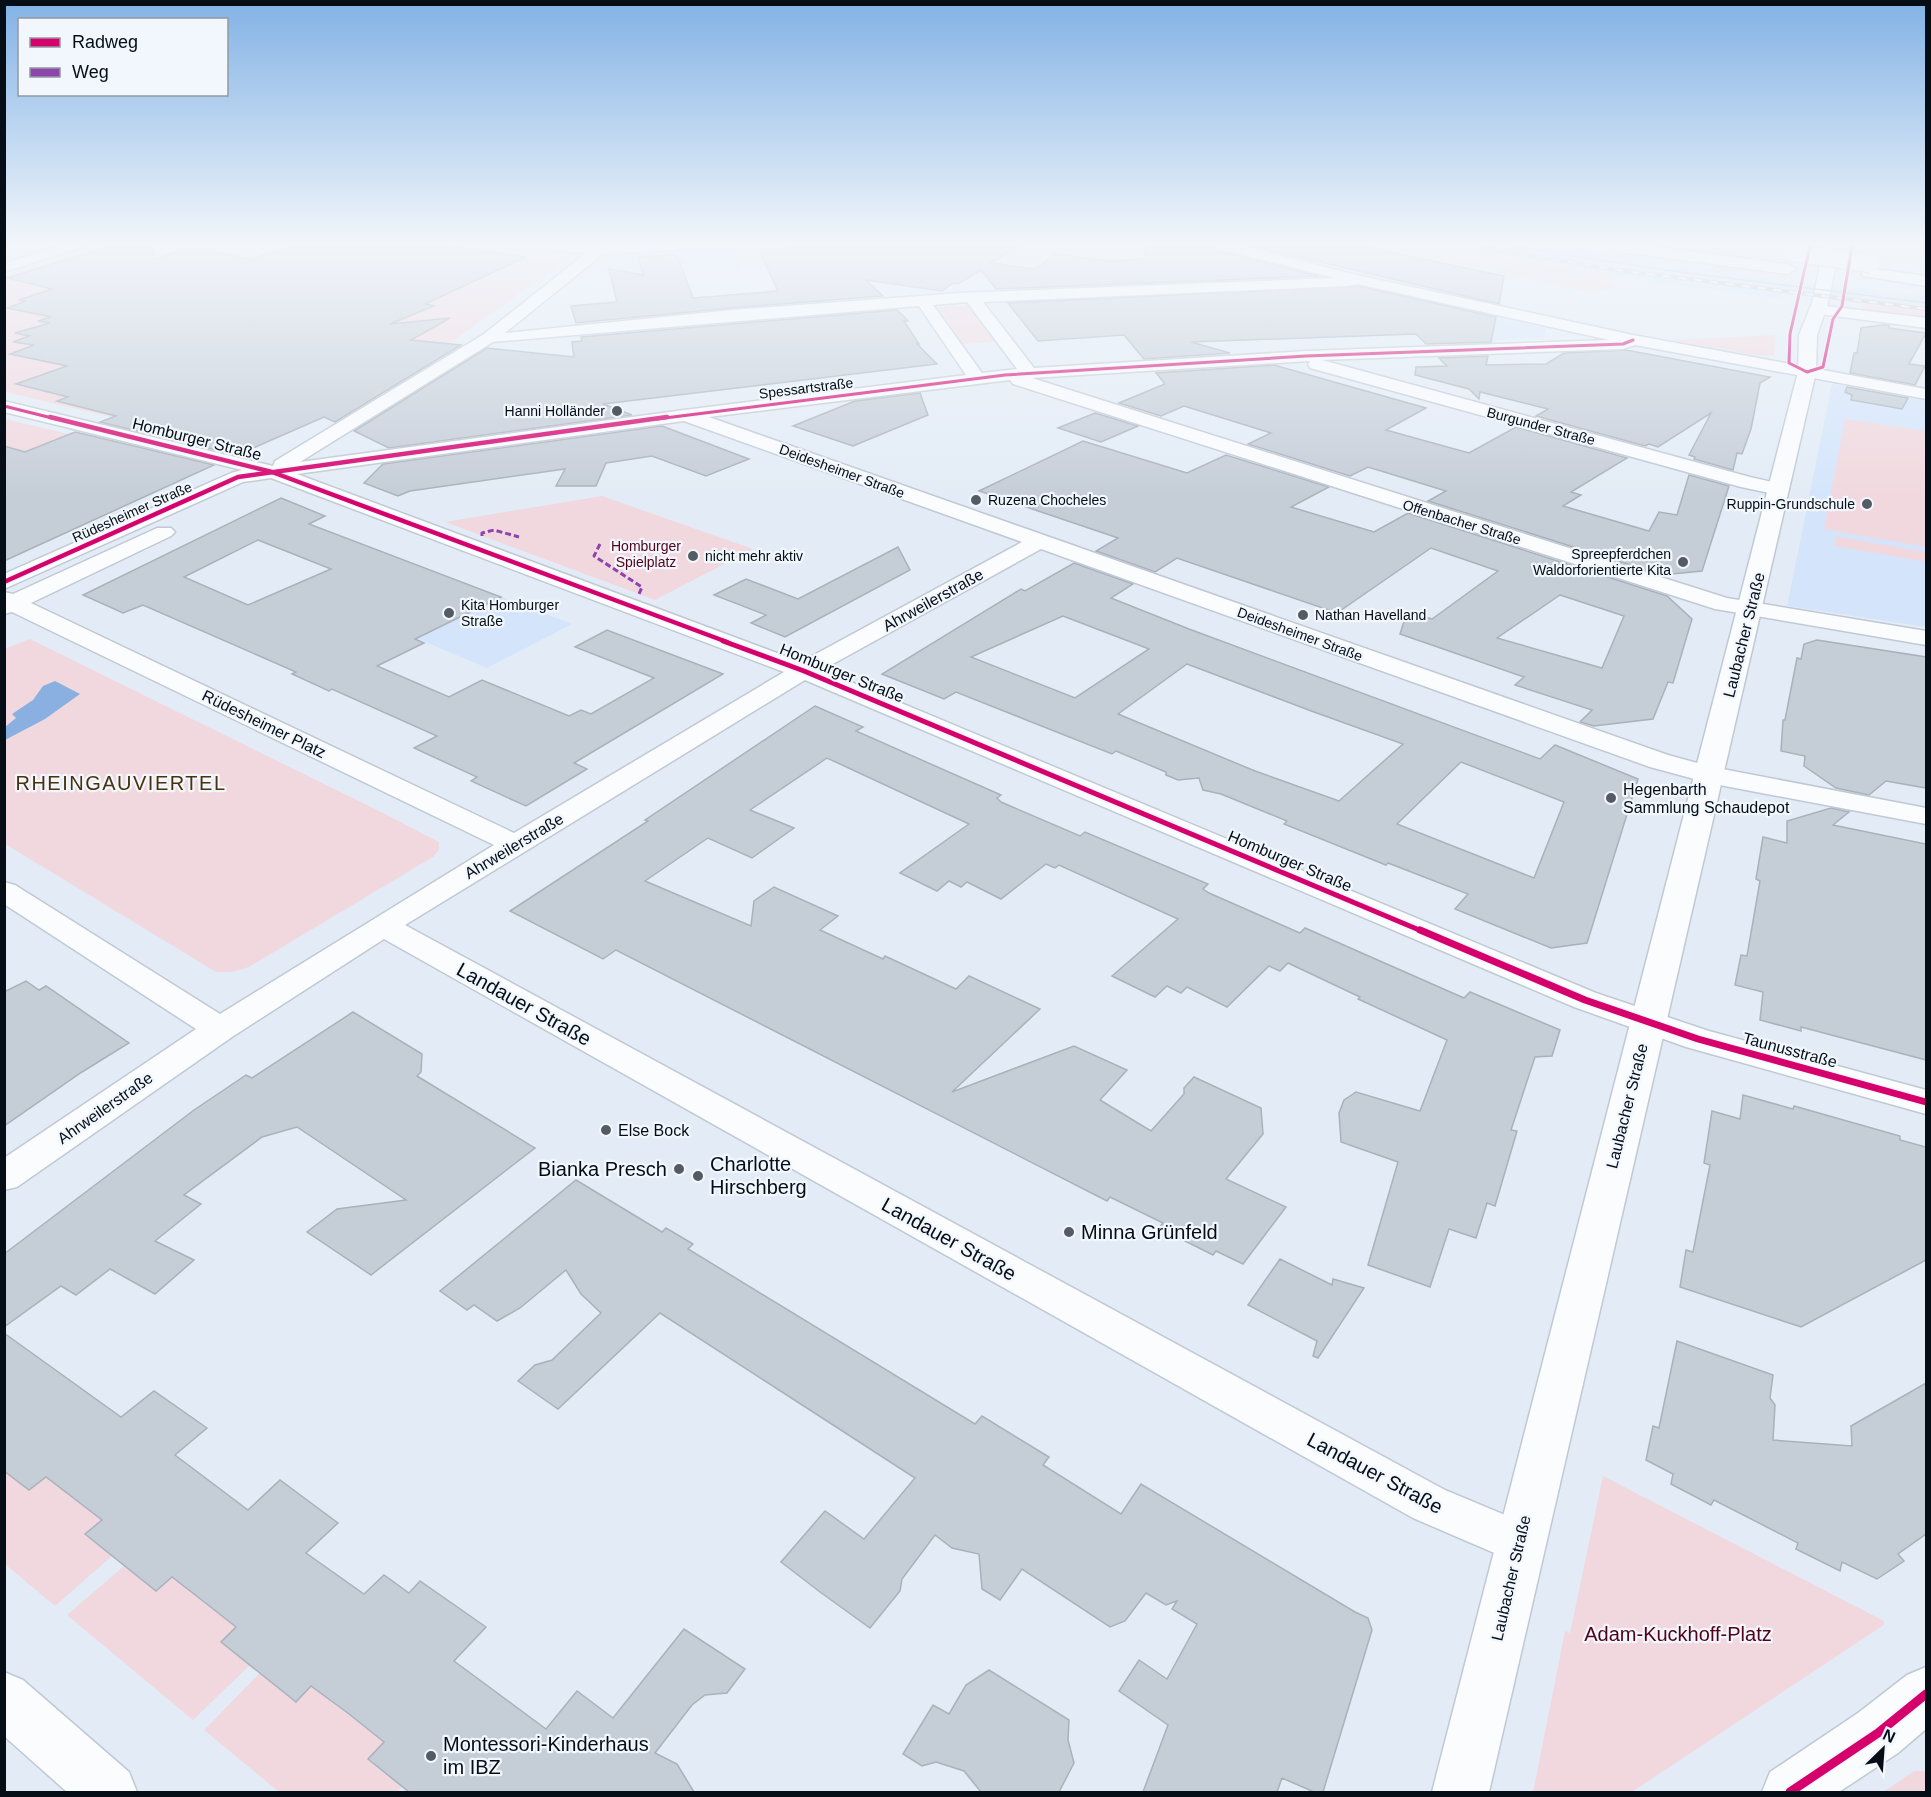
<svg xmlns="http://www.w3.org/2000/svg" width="1931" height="1797" font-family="Helvetica,sans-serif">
<rect width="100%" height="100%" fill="#e3ecf6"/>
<g fill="#d4e5fb">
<polygon points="1450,246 1555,246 1782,279 1926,296 1926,311 1780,294 1782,299 1614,276"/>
<polygon points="732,247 741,269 641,275 594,273 618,254"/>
<polygon points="1436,304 1546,328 1544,338 1428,343"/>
<polygon points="1832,384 1926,401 1926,627 1787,606"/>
<polygon points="376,549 572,624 487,668 292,586"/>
</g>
<g fill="#f1d8de">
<polygon points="99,246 474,246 572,256 439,351 129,421 5,392 4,275"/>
<polygon points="1396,246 1450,246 1614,276 1604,282 1618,285 1595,293 1496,272 1509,264 1490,261 1475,267 1384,251"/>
<polygon points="1555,246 1587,246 1787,272 1786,279"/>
<polygon points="1863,304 1926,311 1926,320 1860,312"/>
<polygon points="969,305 995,342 963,344 938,307"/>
<polygon points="1776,335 1774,355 1761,356 1670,340"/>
<polygon points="5,419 81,437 5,468"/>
<polygon points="1845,419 1926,431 1926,547 1824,529"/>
<polygon points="602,496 753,549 655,600 445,522"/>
<polygon points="1836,536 1926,552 1926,562 1834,546"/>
<polygon points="30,639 381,812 439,842 439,850 433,857 249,967 232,972 216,972 5,844 4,649"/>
<polygon points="4,1471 46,1477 102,1520 85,1534 112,1556 55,1606 5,1564"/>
<polygon points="1603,1476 1884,1621 1884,1625 1632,1792 1533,1792 1565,1631 1570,1633"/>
<polygon points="124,1566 156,1591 173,1577 237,1626 221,1642 250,1665 193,1720 67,1615"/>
<polygon points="260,1673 296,1702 311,1686 384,1742 368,1760 402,1787 397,1792 279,1792 204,1730"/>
<polygon points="1914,1771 1926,1771 1926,1792 1883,1792"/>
</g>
<polygon fill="#89b0e0" points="55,681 80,694 45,719 5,740 5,727 16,718 12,714 33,700 43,686"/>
<g fill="#c5cdd7" stroke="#a9b1bb" stroke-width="1.5" fill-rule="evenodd">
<polygon points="110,246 153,246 155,259 189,248 251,259 293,246 452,246 526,257 425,304 434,306 390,324 450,318 411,340 461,345 335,422 324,417 237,455 100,422 116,416 57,401 68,397 16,384 67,366 10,354 34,345 13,342 29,336 15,333 50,323 38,321 51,317 7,308 26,301 19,300 52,289 7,278"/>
<polygon points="818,246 1018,246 991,263 1035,269 1056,254 1110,261 1144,259 1146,246 1215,246 1218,251 1319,276 996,289 981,270 958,284 953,283 942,291 866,280 883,296 731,308 576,323 571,306 617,302 609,269 643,275 638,257 677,255 693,298 778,291 759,250"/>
<polygon points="1252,246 1361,246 1504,276 1499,304"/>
<polygon points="1358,286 1496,317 1491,342 1426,344 1416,334 1191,342 1230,353 1144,359 1124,335 1038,341 1008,303"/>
<polygon points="897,310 908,321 904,321 919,344 917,344 937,364 603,404 632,415 389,448 354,431 487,348 574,357 572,342 582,341 581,337"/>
<polygon points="1883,325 1889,325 1889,328 1926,333 1909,364 1925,366 1915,385 1850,373 1854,353 1857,353 1861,328"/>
<polygon points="1626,350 1770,377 1760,383 1751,429 1742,454 1737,453 1733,470 1694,459 1695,457 1689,455 1711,413 1658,447 1649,444 1645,446 1536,416 1548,409 1480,392 1479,399 1469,389 1415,375 1416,367 1447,366 1439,358 1488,356 1486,365 1546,364 1564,353"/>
<polygon points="1274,365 1426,408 1386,430 1469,453 1516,427 1627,458 1571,492 1581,495 1563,506 1649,531 1659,512 1677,515 1689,475 1729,486 1702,571 1662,575 1428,501 1446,491 1368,467 1350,476 1248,444 1271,433 1184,406 1161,416 1119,403 1165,384 1156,373"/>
<polygon points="1847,387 1908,398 1902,409 1851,400 1852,395 1845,392"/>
<polygon points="920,393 928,415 853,446 793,426 855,401"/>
<polygon points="1095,413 1138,426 1101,442 1058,428"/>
<polygon points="662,426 749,459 706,476 652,456 606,463 596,486 556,486 565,469 410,491 398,496 364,483 383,464"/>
<polygon points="75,432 214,465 4,561 4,446 25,452"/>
<path d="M1083,441L1187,473L1226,455L1329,487L1291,507L1374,532L1408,513L1667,596L1692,619L1673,683L1668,682L1653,719L1594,726L1580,722L1592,710L1515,685L1524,677L1400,634L1407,612L1432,619L1498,571L1431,548L1337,613L1177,558L1155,572L1096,551L1118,538L979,491ZM1560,595L1624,616L1602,668L1497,638Z"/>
<path d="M281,498L325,516L309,524L501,597L415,639L424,643L377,666L449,697L482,680L569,716L581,710L591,714L654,678L575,647L607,630L723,674L574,763L587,769L526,806L471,781L477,777L414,748L437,736L332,689L329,691L292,674L296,672L143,605L123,613L83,595ZM258,540L331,569L248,605L184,577Z"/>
<polygon points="898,547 910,570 785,637 751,623 766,615 714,595 746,579 798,599"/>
<path d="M1074,563L1133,584L1111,598L1189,629L1540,759L1555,745L1638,779L1587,943L1551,948L1455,909L1468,894L1388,863L1386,865L1284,824L1287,821L1221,794L1203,790L1199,778L1178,780L1166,775V772L1116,751L1112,754L956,692L944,699L882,674L1021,589L1025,591ZM1063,616L1149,649L1075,698L971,657ZM1187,664L1314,712L1403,744L1339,801L1255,771L1118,714ZM1461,762L1564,802L1534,878L1397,824Z"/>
<polygon points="1817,640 1926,657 1926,788 1886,781 1869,795 1836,788 1804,766 1805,756 1781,751 1783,720 1785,720 1797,658 1801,659 1804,644"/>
<polygon points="815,706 863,727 856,731 1001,795 997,798 1001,802 1080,836 1085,832 1208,884 1203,889 1209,893 1300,933 1305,928 1464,998 1470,992 1560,1030 1552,1056 1535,1057 1511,1130 1517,1131 1495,1206 1487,1203 1476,1238 1449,1229 1430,1287 1368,1265 1398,1162 1341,1142 1339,1113 1344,1100 1356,1092 1420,1111 1447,1040 1358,999 1360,997 1288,963 1280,971 1269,966 1227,1007 1187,987 1181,993 1167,986 1155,997 1112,976 1178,919 1059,865 1055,868 1046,864 1001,899 967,882 961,887 949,881 937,891 900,873 969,824 827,758 750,810 794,828 752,858 708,838 645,881 751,926 754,901 774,887 838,916 820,930 883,959 885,956 956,989 969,976 1040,1009 952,1092 1074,1046 1127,1070 1100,1100 1151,1131 1184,1094 1184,1088 1194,1077 1261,1108 1263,1134 1226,1179 1286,1207 1243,1264 1216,1251 1213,1255 1159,1228 1163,1223 1110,1197 1107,1201 616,950 603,959 510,911 648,821 645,820"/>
<polygon points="1831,808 1849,812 1833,825 1926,844 1926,1060 1801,1027 1801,1031 1760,1020 1763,992 1735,985 1741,955 1747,956 1760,881 1756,879 1763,837 1787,843 1787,821"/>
<polygon points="26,981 39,990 46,986 129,1043 82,1072 4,1126 4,992"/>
<polygon points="353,1012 422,1054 421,1072 417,1076 535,1148 371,1275 307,1232 337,1209 406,1200 297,1127 262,1137 184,1195 201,1204 155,1241 194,1260 155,1294 110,1269 76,1295 61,1286 4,1327 4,1254 194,1110 246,1075 252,1078"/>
<polygon points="1743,1095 1793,1109 1794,1106 1900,1136 1900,1140 1926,1147 1926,1260 1801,1327 1680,1287 1686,1250 1693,1252 1710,1165 1704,1163 1712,1111 1740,1119"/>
<polygon points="576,1180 662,1232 666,1228 693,1244 688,1249 975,1424 982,1416 1049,1457 1043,1465 1121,1514 1141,1484 1355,1612 1368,1618 1372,1630 1323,1792 1314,1792 1282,1778 1277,1792 1143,1792 1168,1725 1119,1691 1139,1660 1167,1679 1197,1624 1172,1609 1177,1601 1166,1605 1146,1593 1125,1621 1110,1627 1022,1569 1000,1600 982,1589 979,1554 952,1548 935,1535 902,1579 900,1591 870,1628 820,1592 781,1562 825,1511 864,1539 915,1478 660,1313 558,1409 518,1381 535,1365 552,1360 601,1313 581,1294 566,1270 520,1308 497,1321 474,1305 467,1310 440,1291"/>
<polygon points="1280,1259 1332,1285 1333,1279 1364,1288 1318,1358 1313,1356 1317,1341 1248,1305"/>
<polygon points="4,1333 121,1417 154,1391 207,1428 175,1455 248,1510 280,1480 338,1523 306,1553 364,1594 384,1575 409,1593 420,1581 486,1627 454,1661 546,1729 577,1691 613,1718 684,1629 745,1669 727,1693 705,1695 692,1705 655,1753 677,1764 694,1792 409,1792 368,1759 384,1742 349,1714 311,1686 296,1702 221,1642 236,1627 203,1601 172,1577 156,1591 85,1534 102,1520 46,1477 29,1490 4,1471"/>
<polygon points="1677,1341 1773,1375 1770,1398 1775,1405 1773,1440 1852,1446 1851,1426 1926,1383 1926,1534 1898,1554 1904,1561 1877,1579 1842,1562 1840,1571 1796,1549 1798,1543 1714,1500 1711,1505 1671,1484 1673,1474 1646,1460 1653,1426 1659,1428"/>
<polygon points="989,1670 1069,1720 1068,1740 1074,1763 1059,1792 981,1792 964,1771 936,1762 922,1766 903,1754 933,1705 949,1714 966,1685"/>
</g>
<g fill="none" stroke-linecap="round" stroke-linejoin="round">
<g stroke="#c0c9d3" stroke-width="3">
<g id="street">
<polygon points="62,246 85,246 4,272 4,263"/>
<path d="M545,246H683L676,250L603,254L505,333L731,310L960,293L1335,278L1219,249L1217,246H1242L1357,275L1633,335L1926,389V399L1635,345L1623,349L1322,360L1750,477L1786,485L1789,489L1786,493L1779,495L1741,487L1310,368L1308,364L1310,361L1032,378L1727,598L1926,631V645L1715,609L1013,384L1010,380L709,417L1668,755L1712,767L1926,808V824L1709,783L1650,767L1041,549L822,670L1596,993L1709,1031L1926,1090V1114L1686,1047L1574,1007L805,680L405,925L1445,1490L1536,1528L1543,1543L1536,1558L1520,1564L1413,1518L384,939L232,1037L17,1187L4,1190V1158L196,1029L4,904V882L15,885L220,1014L494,845L12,612L4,614V592L13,594L157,528H171L175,532L171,536L31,603L514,833L784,672L271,478L243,482L4,589V574L231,473L242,470L4,412V401L273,466L275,461L484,334L586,253L552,250ZM1358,284L1609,340L1306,351L1034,368L983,302L1347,286ZM967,302L1017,369L982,373L933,305ZM919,306L966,375L684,410L300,462L493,342ZM684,421L1022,542L801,662L297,474Z"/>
<polygon points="1818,305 1926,318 1926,328 1812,313 1810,310 1812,307"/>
</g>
</g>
<g stroke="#c0c9d3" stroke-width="3">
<g id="secondary">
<polygon points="1824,246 1840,246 1828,303 1817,335 1816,372 1489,1792 1432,1792 1798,372 1799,335 1812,303"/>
<polygon points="1926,1667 1926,1729 1898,1753 1839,1792 1762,1792 1770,1772 1858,1713 1907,1675"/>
<polygon points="4,1672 23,1680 129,1772 137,1792 67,1792 4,1736"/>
</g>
</g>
<g stroke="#c0c9d3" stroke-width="3">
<g id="highway">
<polygon points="1605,246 1650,246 1788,264 1796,269 1788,274 1613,251"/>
<polygon points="1869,268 1926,276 1926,286 1863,276 1861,273 1863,270"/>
</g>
</g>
<use href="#street" fill="#fbfcfe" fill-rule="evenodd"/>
<use href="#secondary" fill="#fbfcfe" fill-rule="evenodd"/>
<use href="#highway" fill="#fbfcfe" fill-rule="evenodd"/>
<polyline stroke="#c2c5c8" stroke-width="1.5" points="1510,246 1664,270 1926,303"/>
<g stroke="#c2c5c8" stroke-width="4">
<polyline id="rail" points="1473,246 1617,270 1926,309"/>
</g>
<use href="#rail" stroke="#f2f7fd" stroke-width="2" stroke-dasharray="8" stroke-linecap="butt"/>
<g stroke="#c0c9d3" stroke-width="19" stroke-linecap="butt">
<polyline id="highway-bridge" points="1791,252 1871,264"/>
</g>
<use href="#highway-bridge" stroke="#fbfcfe" stroke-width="17"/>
<g stroke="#8e44ad" stroke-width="3" stroke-dasharray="6 3" stroke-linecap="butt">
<polyline points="482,536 482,533 494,530 519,537"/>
<polyline points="600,544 594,556 642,587 639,594"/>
</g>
<g stroke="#f2f7fd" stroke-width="5">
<g id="cycleway-far4">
<polyline points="1810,246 1790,334 1789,363 1807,372 1823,367 1833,319 1842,306 1852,246"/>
<polyline points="4,406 56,419"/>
<polyline points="657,419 1005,375 1306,356 1623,344 1633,340"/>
</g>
</g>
<g stroke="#f2f7fd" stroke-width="7">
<g id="cycleway-far3">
<polyline points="50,417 272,472 727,642"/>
<polyline points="4,582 238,477 667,417"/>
</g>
</g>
<g stroke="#f2f7fd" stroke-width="9">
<polyline id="cycleway-far2" points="723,641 804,671 1424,932"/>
</g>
<g stroke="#f2f7fd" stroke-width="10">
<polyline id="cycleway-far1" points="1420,930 1585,1000 1698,1039 1926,1102"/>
</g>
<g stroke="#f2f7fd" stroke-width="13">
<polyline id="cycleway" points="1790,1792 1878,1733 1926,1694"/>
</g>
<use href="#cycleway-far4" stroke="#d6006c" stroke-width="3"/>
<use href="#cycleway-far3" stroke="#d6006c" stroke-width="4.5"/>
<use href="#cycleway-far2" stroke="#d6006c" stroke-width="5"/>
<use href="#cycleway-far1" stroke="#d6006c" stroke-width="7"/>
<use href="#cycleway" stroke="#d6006c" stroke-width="9"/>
</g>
<linearGradient id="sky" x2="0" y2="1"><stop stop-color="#82b2e5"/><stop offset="0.49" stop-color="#f2f6fb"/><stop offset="1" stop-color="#f2f6fb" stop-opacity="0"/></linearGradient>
<rect width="1931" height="498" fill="url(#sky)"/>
<g fill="#535b65" stroke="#f2f7fd" stroke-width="2">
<circle cx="617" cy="411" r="6"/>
<circle cx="976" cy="500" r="6"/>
<circle cx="1867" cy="504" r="6"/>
<circle cx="693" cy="556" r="6"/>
<circle cx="1683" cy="562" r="6"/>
<circle cx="449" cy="613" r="6"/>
<circle cx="1303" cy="615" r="6"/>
<circle cx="1611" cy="798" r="6"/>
<circle cx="606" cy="1130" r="6"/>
<circle cx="679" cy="1169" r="6"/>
<circle cx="698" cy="1176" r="6"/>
<circle cx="1069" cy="1232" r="6"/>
<circle cx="431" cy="1756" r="6"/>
</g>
<g text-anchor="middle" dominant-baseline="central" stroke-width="4.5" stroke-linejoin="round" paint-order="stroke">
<g font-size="14" fill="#050d17" stroke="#f2f7fd">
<text transform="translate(806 388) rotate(-7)">Spessartstraße</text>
<text transform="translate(1541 426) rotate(15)">Burgunder Straße</text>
<text transform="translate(842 471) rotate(20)">Deidesheimer Straße</text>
<text transform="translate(132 512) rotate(-24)">Rüdesheimer Straße</text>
<text transform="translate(1462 522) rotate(17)">Offenbacher Straße</text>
<text transform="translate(1300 634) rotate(20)">Deidesheimer Straße</text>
</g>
<g font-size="14" fill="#050d17" stroke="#f2f7fd" text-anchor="start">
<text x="605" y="411" text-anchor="end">Hanni Holländer</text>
<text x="988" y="500">Ruzena Chocheles</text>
<text x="1855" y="504" text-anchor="end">Ruppin-Grundschule</text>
<text x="1671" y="554" text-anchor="end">Spreepferdchen<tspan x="1671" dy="16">Waldorforientierte Kita</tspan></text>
<text x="705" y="556">nicht mehr aktiv</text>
<text x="461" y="605">Kita Homburger<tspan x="461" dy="16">Straße</tspan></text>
<text x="1315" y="615">Nathan Havelland</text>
</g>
<g font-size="14" fill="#540017" stroke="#f2f7fd">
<text x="646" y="546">Homburger<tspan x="646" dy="16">Spielplatz</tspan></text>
</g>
<g font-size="16" fill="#050d17" stroke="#f2f7fd">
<text transform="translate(197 439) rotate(14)">Homburger Straße</text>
<text transform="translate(933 600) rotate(-29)">Ahrweilerstraße</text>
<text transform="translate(1744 635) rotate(-76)">Laubacher Straße</text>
<text transform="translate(842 673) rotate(22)">Homburger Straße</text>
<text transform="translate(264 724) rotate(26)">Rüdesheimer Platz</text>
<text transform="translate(514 846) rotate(-31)">Ahrweilerstraße</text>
<text transform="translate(1290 861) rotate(23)">Homburger Straße</text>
<text transform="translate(1790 1050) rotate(15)">Taunusstraße</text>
<text transform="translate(1627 1106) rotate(-76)">Laubacher Straße</text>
<text transform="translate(105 1108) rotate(-35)">Ahrweilerstraße</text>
<text transform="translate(1511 1578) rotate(-77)">Laubacher Straße</text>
</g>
<g font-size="16" fill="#050d17" stroke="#f2f7fd" text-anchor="start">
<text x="1623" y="789">Hegenbarth<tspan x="1623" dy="18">Sammlung Schaudepot</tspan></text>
<text x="618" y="1130">Else Bock</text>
</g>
<g font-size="20" letter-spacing="1.5" fill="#48310d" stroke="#f2f7fd">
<text x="121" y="783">RHEINGAUVIERTEL</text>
</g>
<g font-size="20" fill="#050d17" stroke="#f2f7fd">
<text transform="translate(524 1004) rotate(29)">Landauer Straße</text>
<text transform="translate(949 1239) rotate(29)">Landauer Straße</text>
<text transform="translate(1375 1473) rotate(28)">Landauer Straße</text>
</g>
<g font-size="20" fill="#050d17" stroke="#f2f7fd" text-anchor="start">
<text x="710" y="1164">Charlotte<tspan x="710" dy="23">Hirschberg</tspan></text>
<text x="667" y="1169" text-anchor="end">Bianka Presch</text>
<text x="1081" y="1232">Minna Grünfeld</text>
<text x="443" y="1744">Montessori-Kinderhaus<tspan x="443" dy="23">im IBZ</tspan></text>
</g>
<g font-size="20" fill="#540017" stroke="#f2f7fd">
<text x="1678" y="1634">Adam-Kuckhoff-Platz</text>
</g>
</g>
<rect width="1931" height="1797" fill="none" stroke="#050d17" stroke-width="12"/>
<rect x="18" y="18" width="210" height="78" fill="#f2f7fd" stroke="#9399a1" stroke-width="1.5"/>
<rect x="30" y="38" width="30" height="9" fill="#d6006c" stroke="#9399a1" stroke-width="1.5"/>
<text x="72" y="48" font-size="18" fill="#050d17">Radweg</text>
<rect x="30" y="68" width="30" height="9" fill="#8e44ad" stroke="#9399a1" stroke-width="1.5"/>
<text x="72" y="78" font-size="18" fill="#050d17">Weg</text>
<g transform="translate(1883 1749) rotate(25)" stroke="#f2f7fd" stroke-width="4.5" paint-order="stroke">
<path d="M0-4.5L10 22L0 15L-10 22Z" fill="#050d17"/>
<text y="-9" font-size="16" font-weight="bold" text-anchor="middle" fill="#050d17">N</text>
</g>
</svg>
